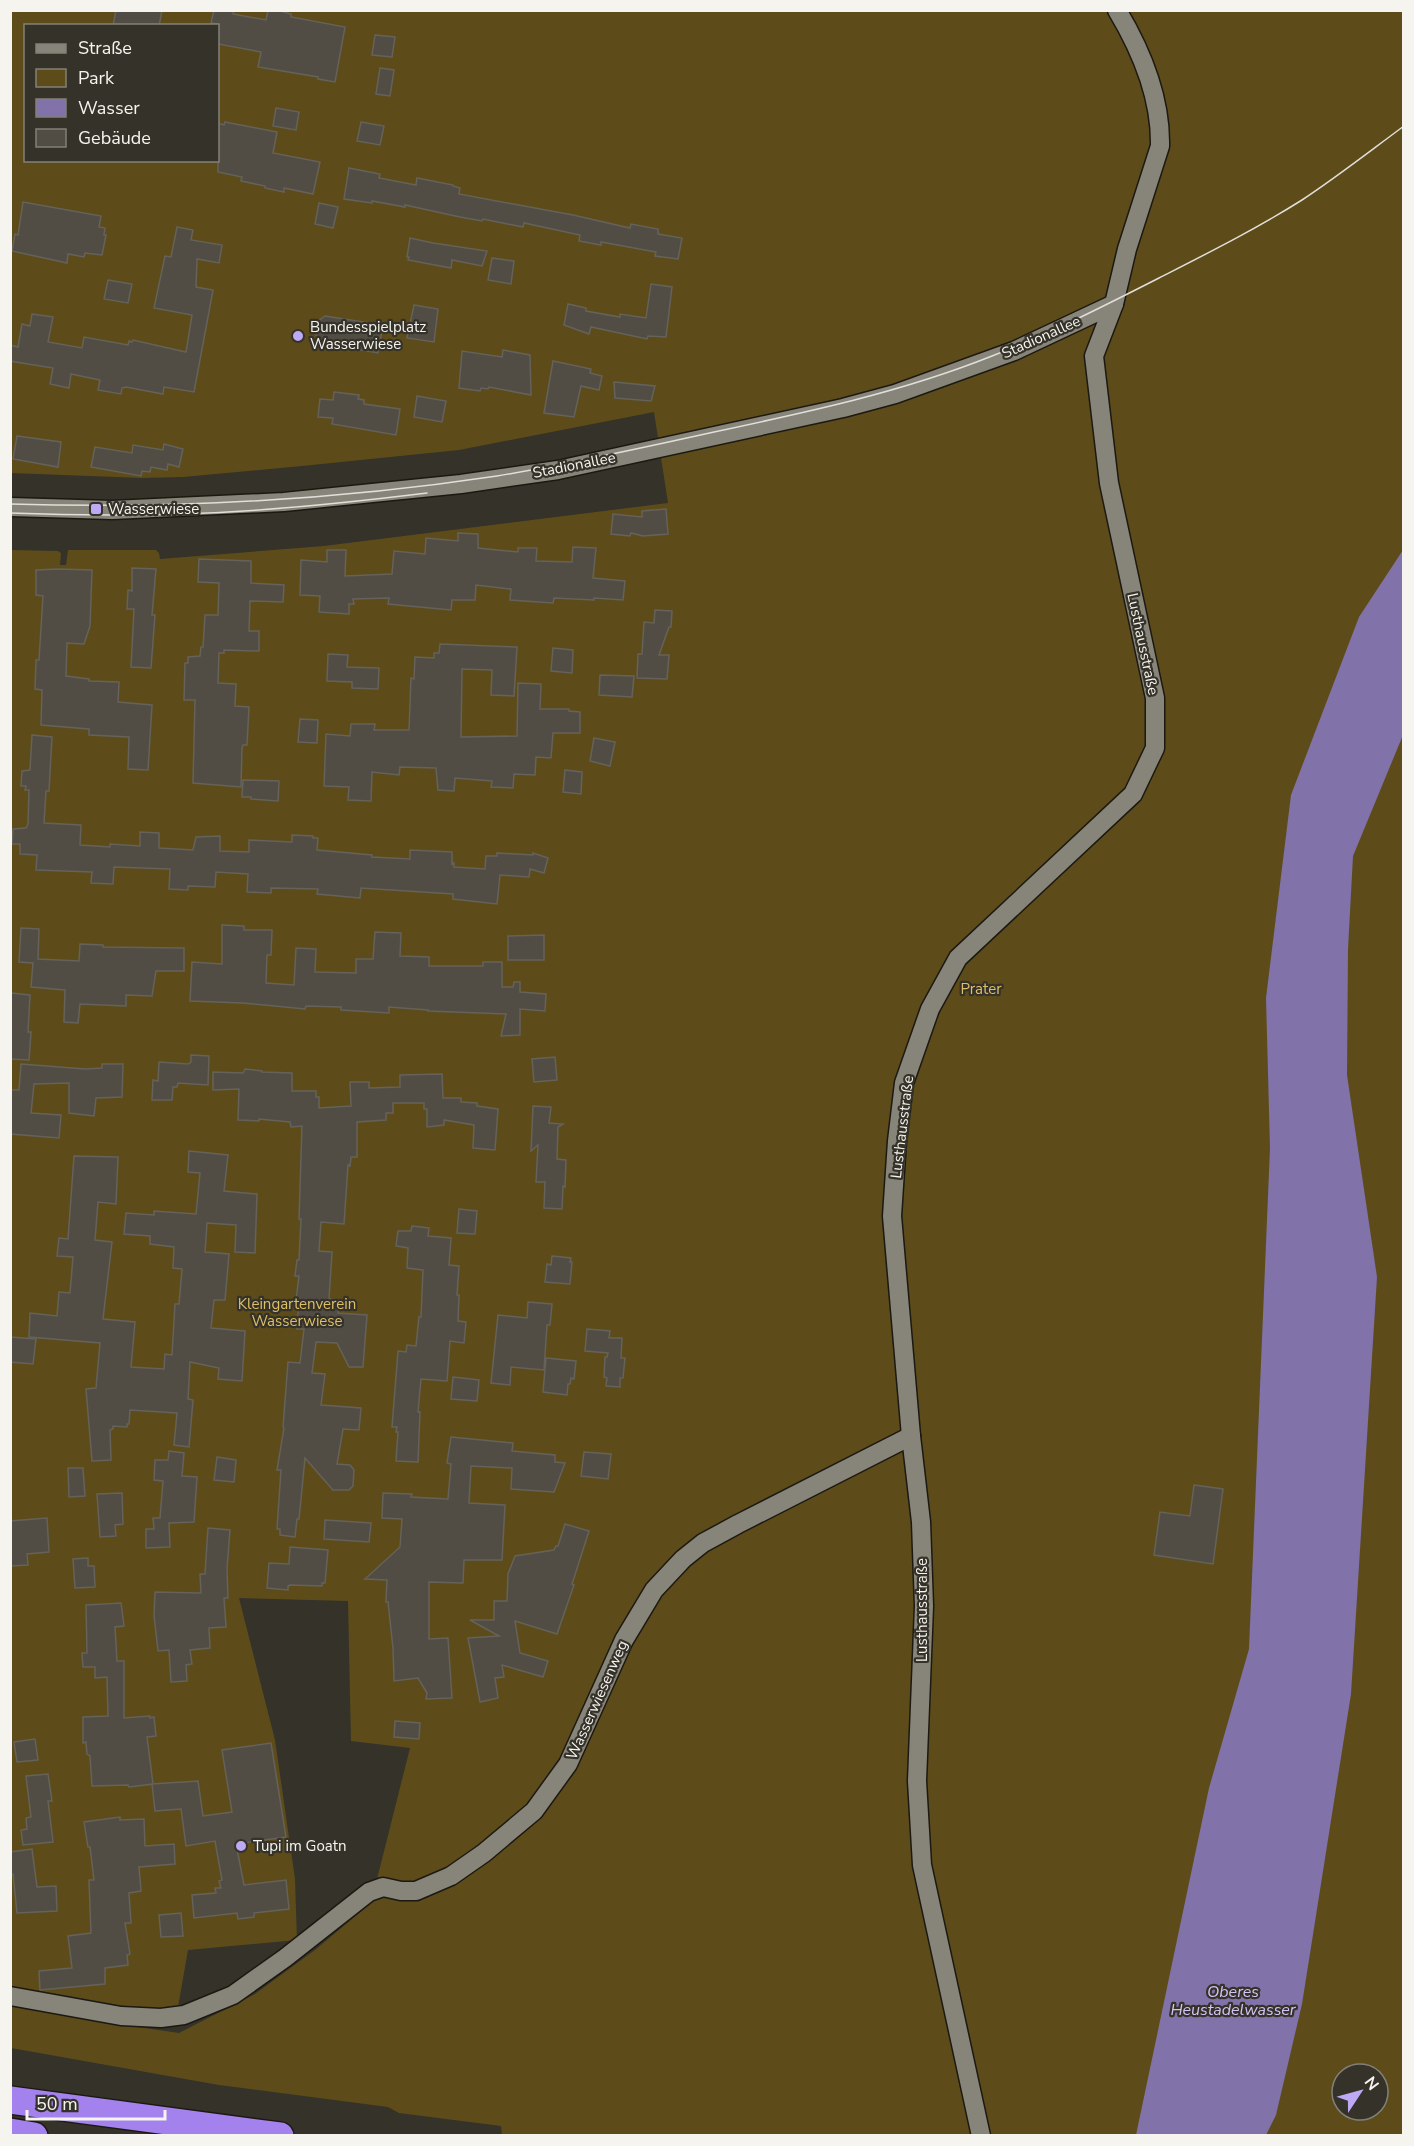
<svg xmlns="http://www.w3.org/2000/svg" width="1414" height="2146" font-family="'Nunito Sans',sans-serif">
<rect width="100%" height="100%" fill="#353229"/>
<path fill="#5d4c1a" fill-rule="evenodd" d="M11,11H1403V2135H502L501,2126L399,2113L388,2107L219,2085L11,2048V2002L26,2009L110,2023L179,2033L255,1994L315,1950L371,1903L410,1748L351,1741L348,1601L239,1598L275,1740L295,1879L297,1940L188,1950L178,2007L135,2011L11,1989V550L58,551L61,553L60,565H66L68,550H156L159,553L160,559L324,546L668,503L654,412L459,450L302,466L183,477L142,478L11,473ZM26,26H218V160H26ZM1342,2074H1378V2110H1342Z"/>
<polygon fill="#8172a9" points="1403,550 1403,735 1353,856 1348,949 1347,1075 1377,1277 1351,1694 1302,2004 1276,2115 1266,2135 1136,2135 1209,1788 1249,1649 1270,1148 1266,998 1291,795 1359,617"/>
<g fill="#514d45" stroke="#656259" stroke-width="1.5">
<polygon points="116,10 162,10 159,26 113,26"/>
<polygon points="214,10 234,10 233,14 266,20 268,10 277,10 291,14 291,17 345,27 335,82 318,79 318,77 258,67 261,52 218,44 218,24 211,23"/>
<polygon points="375,35 395,37 392,57 372,55"/>
<polygon points="380,68 394,70 390,96 376,94"/>
<polygon points="276,108 299,112 296,130 273,126"/>
<polygon points="225,122 277,132 273,153 320,162 313,194 284,188 284,192 265,188 265,186 241,181 242,177 218,172 218,123 224,125"/>
<polygon points="361,122 384,126 380,145 357,141"/>
<polygon points="349,168 380,174 379,178 416,185 417,178 453,185 453,186 460,188 459,194 573,215 630,228 631,224 658,229 658,234 682,238 678,259 655,256 656,252 601,242 601,245 579,241 580,235 524,223 523,227 483,219 482,221 460,217 405,205 405,207 372,201 372,203 344,199"/>
<polygon points="23,202 101,216 99,227 105,228 104,235 106,235 102,255 85,253 84,257 68,254 67,263 12,251 15,234 18,235"/>
<polygon points="319,203 338,207 333,228 315,224"/>
<polygon points="177,227 193,230 191,240 222,245 219,263 197,259 196,287 213,290 194,392 164,387 163,394 126,387 122,388 121,394 98,390 100,380 71,374 69,388 50,384 53,368 10,361 10,345 18,347 22,324 30,326 32,314 53,317 48,342 82,348 84,337 128,345 129,341 132,342 133,340 186,352 192,315 154,308 165,256 171,257"/>
<polygon points="410,238 433,243 487,251 482,266 452,260 451,268 408,260 409,257 407,257"/>
<polygon points="492,258 514,261 511,284 488,280"/>
<polygon points="108,280 132,284 128,303 104,299"/>
<polygon points="651,284 672,287 666,337 648,336 647,339 591,327 589,334 564,325 568,304 586,308 586,311 620,317 620,314 646,318"/>
<polygon points="414,305 438,309 434,342 407,338"/>
<polygon points="325,316 383,325 378,353 321,343 316,335 318,321"/>
<polygon points="503,350 530,355 531,395 489,387 488,389 481,388 480,391 459,388 462,351 502,357"/>
<polygon points="553,361 591,369 590,373 602,376 599,390 581,386 574,417 544,413"/>
<polygon points="614,382 655,386 651,401 615,398"/>
<polygon points="334,392 359,395 358,399 364,400 364,404 400,409 396,435 332,424 333,418 318,417 320,399 333,400"/>
<polygon points="417,396 446,401 442,422 414,417"/>
<polygon points="17,436 61,442 58,467 13,459"/>
<polygon points="164,444 183,449 179,467 168,464 167,470 151,467 150,472 142,471 141,476 91,467 95,447 132,453 133,445 163,450"/>
<polygon points="666,509 668,534 643,536 631,533 630,536 611,534 613,514 642,517 642,511"/>
<polygon points="458,533 478,534 478,548 518,552 518,548 537,548 536,561 572,562 573,547 596,548 593,578 625,581 623,600 594,598 594,600 554,598 553,603 510,600 511,589 476,585 475,600 452,600 451,610 388,604 389,598 353,599 354,604 349,604 349,614 319,612 320,596 300,595 301,560 327,562 327,550 346,550 345,576 392,574 394,551 425,554 426,538 458,541"/>
<polygon points="199,559 251,561 251,583 284,585 283,602 250,601 249,631 259,631 259,651 224,650 224,653 219,653 218,683 236,684 235,706 249,707 247,745 243,745 242,748 241,787 193,783 195,700 184,700 185,663 188,663 188,657 200,656 201,647 203,647 205,615 218,615 219,583 198,582"/>
<polygon points="132,568 156,569 152,615 155,615 151,668 131,667 134,609 127,609 128,590 132,591"/>
<polygon points="58,569 92,570 90,626 84,644 67,643 66,676 89,679 89,681 119,682 118,702 152,705 148,770 128,769 129,737 89,735 89,729 41,725 42,690 35,689 36,660 39,660 43,596 36,595 36,570"/>
<polygon points="655,610 672,611 671,627 669,627 659,655 669,655 667,679 637,678 638,654 642,654 644,622 654,623"/>
<polygon points="440,644 517,647 514,696 491,695 492,670 462,669 461,737 517,736 518,683 541,684 540,709 569,709 569,711 580,712 580,733 553,733 551,758 536,757 535,775 514,774 513,788 491,787 492,781 455,778 454,791 438,790 436,768 400,767 399,775 372,772 371,801 348,800 349,787 324,786 326,734 350,736 351,724 375,724 374,730 409,730 411,678 414,679 415,657 434,658 434,653 439,653"/>
<polygon points="553,648 573,650 572,673 551,671"/>
<polygon points="328,654 348,655 347,667 379,668 378,689 352,688 352,682 327,681"/>
<polygon points="600,675 634,676 632,697 599,695"/>
<polygon points="300,719 318,720 317,743 298,742"/>
<polygon points="32,735 52,737 49,791 46,791 44,823 81,825 80,845 110,847 110,844 140,846 140,832 159,833 159,848 193,850 196,837 220,836 220,851 249,852 249,840 292,842 292,835 313,836 313,838 318,838 317,850 372,855 372,857 410,859 410,850 452,852 452,864 454,863 454,867 485,869 486,856 497,856 497,853 533,855 533,853 548,858 544,873 530,869 529,877 500,875 497,904 453,899 453,894 361,888 360,898 317,894 318,889 271,888 271,893 247,892 248,874 216,872 215,887 188,886 188,890 169,889 170,869 114,867 113,884 91,883 92,872 36,870 37,855 20,854 20,844 12,844 13,829 26,828 28,824 29,790 25,790 26,786 21,786 22,771 30,770"/>
<polygon points="594,738 615,742 610,766 590,761"/>
<polygon points="565,770 582,772 581,794 563,792"/>
<polygon points="243,780 279,781 278,801 251,799 251,797 242,797"/>
<polygon points="222,925 244,926 244,930 272,930 271,955 267,955 266,983 294,985 296,948 316,949 315,972 356,973 356,959 373,959 375,932 401,933 400,956 429,957 429,966 483,966 483,962 502,962 502,987 513,987 514,982 520,982 520,992 546,994 545,1011 520,1009 520,1035 501,1036 506,1014 428,1011 428,1010 389,1007 389,1013 341,1010 341,1007 306,1006 305,1009 243,1003 190,1001 192,962 222,964"/>
<polygon points="21,928 39,929 38,959 79,961 80,944 103,945 103,947 184,948 184,971 156,971 152,996 126,995 126,1006 80,1004 78,1023 64,1022 65,990 31,987 33,963 19,962"/>
<polygon points="544,935 544,960 508,960 508,936"/>
<polygon points="11,993 30,995 28,1032 31,1032 29,1060 10,1059"/>
<polygon points="191,1055 209,1056 208,1085 178,1083 177,1087 173,1087 172,1100 152,1100 153,1080 158,1081 159,1062 188,1064 191,1062"/>
<polygon points="555,1057 557,1080 534,1082 532,1059"/>
<polygon points="21,1064 85,1069 102,1068 102,1064 123,1064 122,1097 96,1098 94,1116 69,1113 69,1083 34,1084 31,1113 61,1115 59,1138 10,1134 10,1090 19,1090"/>
<polygon points="245,1069 262,1071 262,1072 292,1073 292,1091 316,1091 316,1097 319,1097 319,1108 351,1106 350,1082 369,1082 369,1088 400,1087 400,1075 442,1074 443,1098 461,1098 461,1102 477,1103 477,1106 498,1109 495,1150 473,1148 474,1125 444,1120 444,1125 427,1127 427,1109 424,1109 424,1103 393,1103 393,1113 386,1113 386,1120 357,1122 357,1157 351,1157 350,1166 348,1165 344,1224 321,1222 319,1251 332,1252 329,1299 339,1300 338,1313 367,1315 363,1367 349,1367 337,1343 316,1342 312,1373 325,1374 321,1405 361,1408 359,1430 343,1429 337,1464 350,1465 354,1470 353,1486 349,1490 333,1490 305,1458 299,1519 297,1519 295,1537 280,1535 280,1529 277,1529 281,1470 277,1470 284,1428 283,1427 288,1362 300,1363 304,1329 297,1329 299,1300 296,1300 299,1276 295,1276 297,1260 299,1260 301,1219 299,1219 302,1126 291,1127 290,1122 259,1119 259,1121 238,1120 239,1089 213,1090 213,1072 243,1073"/>
<polygon points="533,1106 551,1107 549,1123 563,1124 558,1127 557,1159 566,1160 565,1187 563,1186 562,1209 544,1208 545,1182 536,1182 538,1145 531,1151"/>
<polygon points="189,1151 228,1155 224,1191 257,1194 255,1253 235,1252 236,1225 207,1223 206,1238 205,1252 229,1254 225,1300 214,1300 211,1328 245,1331 242,1381 218,1379 219,1368 190,1362 188,1399 193,1400 189,1447 174,1445 177,1413 130,1410 129,1424 127,1424 127,1427 113,1426 113,1429 110,1430 111,1460 92,1461 86,1389 96,1388 100,1343 29,1337 30,1313 57,1316 59,1292 70,1293 73,1257 57,1256 59,1238 68,1239 74,1156 118,1157 116,1204 98,1202 95,1240 112,1242 103,1319 135,1322 131,1367 164,1369 165,1354 172,1355 175,1304 179,1304 182,1269 173,1268 174,1247 150,1244 150,1236 124,1234 126,1213 154,1215 154,1211 196,1214 200,1173 188,1172"/>
<polygon points="459,1209 477,1211 475,1234 457,1233"/>
<polygon points="412,1226 429,1228 428,1236 451,1238 449,1265 459,1266 457,1295 459,1295 458,1321 466,1322 464,1343 450,1341 447,1381 421,1379 418,1412 420,1412 418,1462 396,1461 398,1432 396,1432 397,1427 392,1427 398,1351 406,1352 407,1345 416,1346 419,1317 421,1317 423,1270 407,1268 408,1248 396,1246 398,1231 411,1231"/>
<polygon points="552,1256 571,1258 570,1262 572,1262 570,1284 545,1282 547,1264 551,1265"/>
<polygon points="528,1302 552,1304 550,1325 547,1325 544,1370 511,1367 510,1385 491,1383 498,1315 527,1318"/>
<polygon points="587,1329 610,1331 609,1338 622,1338 621,1358 625,1358 623,1378 620,1378 620,1387 606,1386 607,1378 604,1377 605,1357 607,1357 608,1353 585,1351"/>
<polygon points="10,1337 36,1339 33,1364 10,1362"/>
<polygon points="546,1358 576,1361 574,1379 571,1378 570,1384 568,1384 567,1395 543,1392"/>
<polygon points="453,1377 479,1380 477,1401 451,1399"/>
<polygon points="451,1437 513,1443 512,1451 555,1455 555,1462 565,1463 554,1492 511,1489 512,1468 471,1466 469,1503 505,1505 502,1560 464,1560 463,1583 429,1582 429,1639 448,1638 452,1698 426,1699 427,1693 418,1678 394,1681 393,1648 388,1602 386,1602 387,1580 365,1579 400,1547 402,1519 382,1518 383,1493 412,1494 411,1497 448,1499 451,1464 447,1463"/>
<polygon points="169,1451 184,1453 182,1476 197,1477 194,1522 169,1523 170,1547 146,1548 146,1529 154,1529 153,1518 160,1518 163,1481 154,1480 155,1460 168,1460"/>
<polygon points="584,1452 611,1454 608,1479 581,1476"/>
<polygon points="217,1457 236,1460 234,1482 214,1480"/>
<polygon points="68,1468 83,1468 85,1496 69,1497"/>
<polygon points="1194,1485 1223,1489 1213,1564 1154,1555 1160,1512 1190,1516"/>
<polygon points="122,1493 123,1524 115,1525 116,1536 100,1537 97,1494"/>
<polygon points="47,1518 49,1552 27,1554 28,1565 10,1566 10,1521"/>
<polygon points="325,1520 371,1523 369,1542 324,1539"/>
<polygon points="565,1524 589,1531 572,1584 574,1585 557,1634 515,1621 520,1653 548,1661 543,1677 502,1665 504,1677 495,1678 498,1698 480,1702 468,1638 499,1636 470,1620 494,1620 494,1601 507,1601 508,1574 515,1556 554,1550 556,1546 558,1546"/>
<polygon points="208,1528 230,1530 227,1569 228,1598 224,1598 226,1627 209,1628 210,1648 190,1650 192,1664 186,1665 187,1681 171,1682 169,1650 158,1651 154,1615 155,1592 201,1593 200,1574 205,1574"/>
<polygon points="290,1547 328,1550 325,1583 322,1583 322,1586 290,1585 288,1586 288,1590 267,1588 269,1563 289,1564"/>
<polygon points="88,1558 88,1566 94,1566 95,1587 75,1588 73,1559"/>
<polygon points="121,1603 124,1626 115,1627 117,1661 124,1661 124,1718 150,1716 150,1718 154,1717 156,1736 147,1737 153,1784 129,1787 128,1785 92,1786 90,1756 87,1754 86,1742 83,1743 83,1717 108,1716 107,1677 95,1678 95,1667 83,1667 82,1653 87,1653 86,1605"/>
<polygon points="395,1721 420,1723 419,1739 394,1737"/>
<polygon points="35,1739 38,1760 17,1762 14,1742"/>
<polygon points="271,1743 286,1837 236,1844 244,1885 286,1880 289,1909 254,1913 254,1917 238,1919 237,1913 194,1918 192,1895 216,1893 215,1888 221,1888 219,1881 222,1880 215,1841 186,1846 181,1809 155,1811 152,1784 198,1781 203,1816 232,1812 222,1750"/>
<polygon points="48,1774 52,1801 48,1801 53,1842 23,1845 21,1830 27,1829 26,1818 31,1817 26,1776"/>
<polygon points="120,1817 120,1820 144,1819 145,1846 174,1844 175,1864 139,1867 141,1891 129,1893 131,1923 125,1923 130,1954 127,1955 128,1965 105,1968 105,1984 40,1990 39,1971 72,1968 68,1936 91,1933 89,1880 94,1880 90,1847 88,1847 84,1822"/>
<polygon points="32,1849 37,1887 56,1886 57,1911 17,1913 13,1874 10,1875 10,1852"/>
<polygon points="181,1913 183,1936 161,1937 159,1915"/>
</g>
<g fill="none" stroke-linecap="round" stroke-linejoin="round">
<g stroke="#1c1912" stroke-width="21">
<g id="minor">
<polyline points="10,507 112,510 284,502 461,484 558,470 843,408 895,394 1014,351 1114,304"/>
<polyline points="10,1996 121,2016 161,2018 184,2015 233,1995 285,1958 369,1892 383,1887 401,1891 416,1891 451,1876 484,1853 534,1811 568,1764 624,1640 654,1590 683,1559 703,1543 738,1524 911,1436"/>
<path d="M981,2136L922,1865L917,1781L924,1606L921,1522L911,1436L892,1216L897,1141L904,1083L930,1009L958,958L1133,794L1155,748V698L1109,483L1094,356L1114,304L1127,249L1160,146C1161,98 1141,50 1117,10"/>
</g>
</g>
<g stroke="#1c1912" stroke-width="30">
<g id="highway">
<polyline points="10,2100 280,2136"/>
<polyline points="10,2132 34,2136"/>
</g>
</g>
<use href="#minor" stroke="#87847a" stroke-width="18"/>
<use href="#highway" stroke="#a482ed" stroke-width="27"/>
<g stroke="#e1dfd9" stroke-width="1.5">
<path d="M10,504C172,509 337,500 497,476C570,464 642,448 714,432C808,412 902,392 992,356C1049,334 1104,306 1159,278C1208,253 1256,229 1302,200C1337,177 1370,151 1404,126"/>
<path d="M10,513C93,516 176,516 258,510C314,506 370,500 427,493"/>
</g>
</g>
<g fill="#bea9f5" stroke="#353229" stroke-width="2">
<circle cx="298" cy="336" r="6"/>
<rect x="90" y="503" width="12" height="12" rx="3"/>
<circle cx="241" cy="1846" r="6"/>
</g>
<g text-anchor="middle" dominant-baseline="central" stroke-width="4.5" stroke-linejoin="round" paint-order="stroke">
<g font-size="15" fill="#f6f4ef" stroke="#353229" text-anchor="start">
<text x="310" y="327">Bundesspielplatz<tspan x="310" dy="17">Wasserwiese</tspan></text>
<text x="108" y="509">Wasserwiese</text>
<text x="253" y="1846">Tupi im Goatn</text>
</g>
<g font-size="15" fill="#f6f4ef" stroke="#353229">
<text transform="translate(1041 337) rotate(-24)">Stadionallee</text>
<text transform="translate(574 465) rotate(-11)">Stadionallee</text>
<text transform="translate(1143 644) rotate(78)">Lusthausstraße</text>
<text transform="translate(902 1127) rotate(-83)">Lusthausstraße</text>
<text transform="translate(922 1610) rotate(-90)">Lusthausstraße</text>
<text transform="translate(597 1700) rotate(-66)">Wasserwiesenweg</text>
</g>
<g font-size="15" fill="#debf67" stroke="#353229">
<text x="981" y="989">Prater</text>
<text x="297" y="1304">Kleingartenverein<tspan x="297" dy="17">Wasserwiese</tspan></text>
</g>
<g font-size="16" font-style="italic" fill="#d2c5f6" stroke="#353229">
<text x="1233" y="1992">Oberes<tspan x="1233" dy="18">Heustadelwasser</tspan></text>
</g>
</g>
<rect width="1414" height="2146" fill="none" stroke="#f6f4ef" stroke-width="24"/>
<rect x="24" y="24" width="195" height="138" fill="#353229" stroke="#828078" stroke-width="1.5"/>
<rect x="36" y="44" width="30" height="9" fill="#87847a" stroke="#828078" stroke-width="1.5"/>
<text x="78" y="54" font-size="18" fill="#f6f4ef">Straße</text>
<rect x="36" y="69" width="30" height="18" fill="#5d4c1a" stroke="#828078" stroke-width="1.5"/>
<text x="78" y="84" font-size="18" fill="#f6f4ef">Park</text>
<rect x="36" y="99" width="30" height="18" fill="#8172a9" stroke="#828078" stroke-width="1.5"/>
<text x="78" y="114" font-size="18" fill="#f6f4ef">Wasser</text>
<rect x="36" y="129" width="30" height="18" fill="#514d45" stroke="#828078" stroke-width="1.5"/>
<text x="78" y="144" font-size="18" fill="#f6f4ef">Gebäude</text>
<g transform="translate(1360 2092) rotate(54)"><circle r="28" fill="#353229" stroke="#828078" stroke-width="1.5"/>
<path d="M0-4.5L10 22L0 15L-10 22Z" fill="#bea9f5"/>
<text y="-9" font-size="16" font-weight="bold" text-anchor="middle" fill="#f6f4ef">N</text>
</g>
<path d="M27 2110v9h138v-9" fill="none" stroke="#f6f4ef" stroke-width="3"/>
<text x="36" y="2110" font-size="18" fill="#f6f4ef" stroke="#353229" stroke-width="4.5" paint-order="stroke">50 m</text>
</svg>
